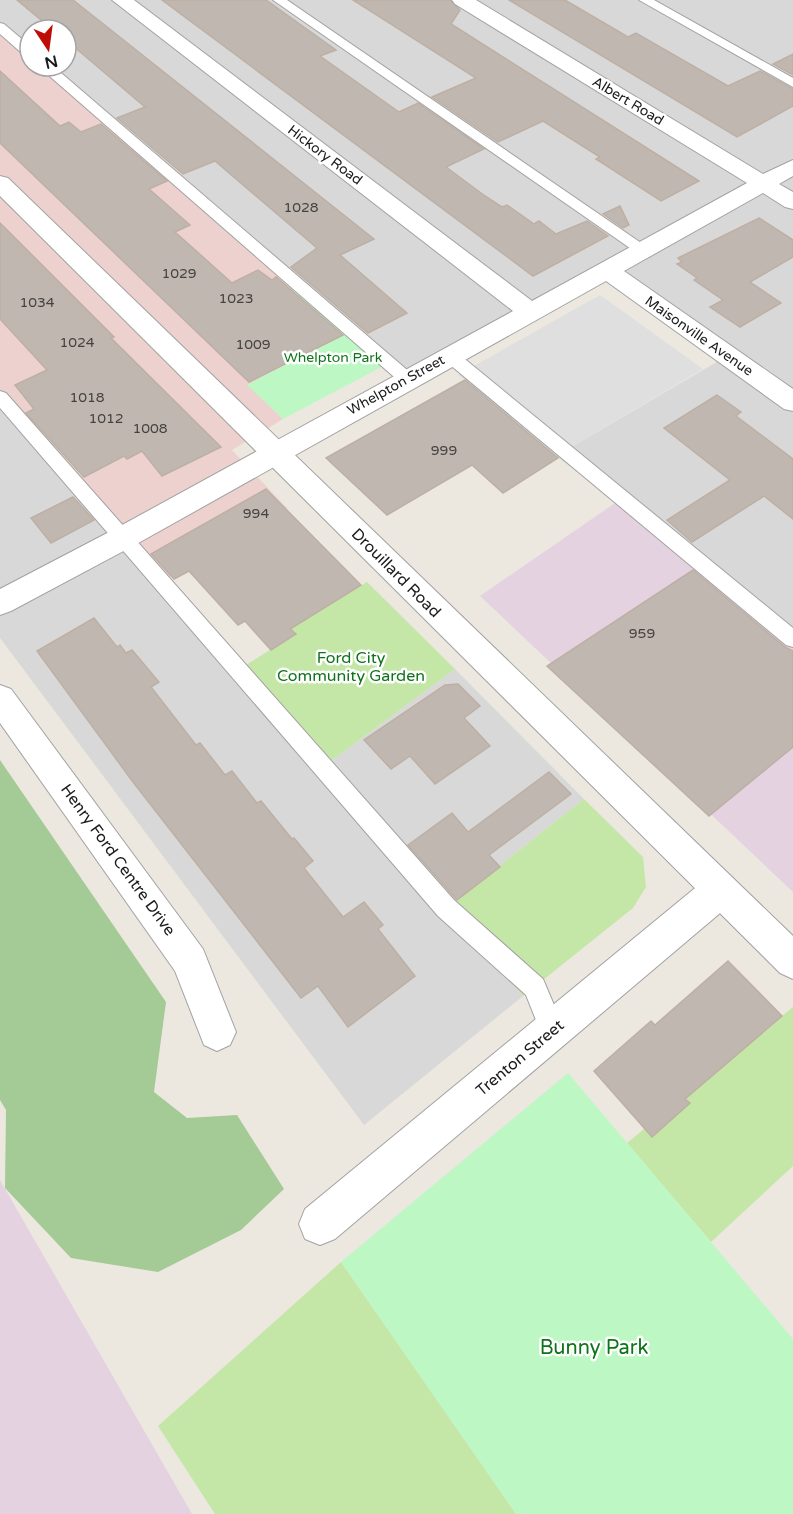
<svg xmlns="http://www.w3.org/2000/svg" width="793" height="1514" font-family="'Varela Round',sans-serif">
<rect width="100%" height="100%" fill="#ece8e0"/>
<g fill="#d9d8d8">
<polygon points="0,0 793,0 793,646 618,501 556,456 727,356 606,270 407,379 45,66 66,66 66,30 30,30 30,53 0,27"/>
<polygon points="0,397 323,767 455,669 584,799 446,908 523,996 364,1125 0,638"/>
</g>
<polygon fill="#edd1cf" points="0,22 30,48 30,66 50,66 300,286 302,356 248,385 283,419 232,450 287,508 162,582 0,402"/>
<g fill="#e5d2e1">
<polygon points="618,501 793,646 793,892 480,596"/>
<polygon points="0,1180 192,1514 0,1514"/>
</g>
<g fill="#c4e6a7">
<polygon points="367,582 455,669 323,767 238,670 295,634 290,629"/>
<polygon points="584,799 643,857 646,887 633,908 523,996 446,908"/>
<polygon points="793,1007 793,1166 711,1242 627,1143"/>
<polygon points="341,1262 516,1514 215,1514 158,1426"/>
</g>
<polygon fill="#a4ca96" points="0,760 166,1002 154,1092 187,1118 237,1115 284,1189 241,1230 158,1272 71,1258 5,1188 6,1110 0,1100"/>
<g fill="#bdf7c3">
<polygon points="300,286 389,363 283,419 247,385 301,356 248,309"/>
<polygon points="568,1073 793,1339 793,1514 516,1514 341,1262"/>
</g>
<polygon fill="#dfdfdf" points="600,295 703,369 556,456 458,375"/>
<g fill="#c0b8b0" stroke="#bdafa3" stroke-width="1.5">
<polygon points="17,0 73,0 374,239 340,255 407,313 368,333 291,267 317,248 215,161 183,174 117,118 145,107 66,40 66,30 53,30"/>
<polygon points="162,0 266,0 336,50 320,56 399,112 418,103 484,149 446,167 485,196 502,207 507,205 534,224 539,221 556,234 587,221 608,236 533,276"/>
<polygon points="353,0 450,0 460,10 451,24 699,181 661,201 596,159 600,157 543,121 498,142 432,97 476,78"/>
<polygon points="509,0 565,0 628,37 636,33 728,86 760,71 793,89 793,106 737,137"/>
<polygon points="793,54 793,75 773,64"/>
<polygon points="0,71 60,126 69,122 81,132 101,124 167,181 149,189 190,225 175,232 232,283 258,270 272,280 276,277 343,335 249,382 0,143"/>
<polygon points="620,206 629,225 623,228 603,214"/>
<polygon points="759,218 793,240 793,257 750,282 781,303 740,327 710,307 723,300 694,280 697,278 677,264 682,262 678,258"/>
<polygon points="0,223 114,337 111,338 221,447 162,476 142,451 127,459 124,456 84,477 26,413 34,409 15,385 47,370 0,319"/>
<polygon points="465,380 558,458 503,493 472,465 387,515 326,458"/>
<polygon points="717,395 741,412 736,416 793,459 793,519 764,496 692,542 667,520 730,480 664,428"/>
<polygon points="266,489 361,585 290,629 296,634 271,650 245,621 238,625 189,571 174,579 151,554"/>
<polygon points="73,497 94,520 51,543 31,518"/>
<polygon points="693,570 785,647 793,651 793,747 709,816 547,666"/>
<polygon points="94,618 117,647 120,645 126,653 132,650 159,682 151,687 196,745 200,743 225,775 232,771 257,803 261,801 292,839 294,838 313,861 304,868 343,917 364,902 383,925 378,929 415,976 348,1027 318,986 301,998 133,782 37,651"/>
<polygon points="458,684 480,706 464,718 490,746 435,784 410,756 391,769 364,740 445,685"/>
<polygon points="549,772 571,794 489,855 500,867 457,900 408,845 452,813 468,832"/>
<polygon points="728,961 782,1016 685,1099 690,1103 652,1137 594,1071 651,1021 655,1025"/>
</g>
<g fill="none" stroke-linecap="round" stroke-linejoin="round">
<g stroke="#a2a2a2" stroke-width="2">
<g id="service">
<polygon points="273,0 287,0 647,247 650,250 647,253 637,253"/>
<polygon points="639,0 654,0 793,78 793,87"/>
<polygon points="0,23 4,24 30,46 30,57 25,56 0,34"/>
<polygon points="38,66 53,66 413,375 415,379 413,383 401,383"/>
<polygon points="449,349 455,351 793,628 793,647 786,645 443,359 441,355 443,351"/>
<polygon points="0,391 6,393 454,900 543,979 565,1031 562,1040 553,1043 544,1040 526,995 438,916 0,408"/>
</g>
</g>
<g stroke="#a2a2a2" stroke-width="2">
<g id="minor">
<polygon points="112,0 134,0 532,301 747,183 455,4 452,0 476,0 763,174 793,160 793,176 779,184 793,192 793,209 785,207 763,193 624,271 793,389 793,411 784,409 606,281 133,546 11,611 0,615 0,589 113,530 513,311"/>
<polygon points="0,685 11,689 203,949 236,1032 230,1045 217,1051 204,1045 175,971 0,723"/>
<polygon points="719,875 732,879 737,891 732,903 335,1239 320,1245 305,1239 299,1224 305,1209 706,879"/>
</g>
</g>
<g stroke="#a2a2a2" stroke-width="2">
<polygon id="tertiary" points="0,176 8,178 793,936 793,979 780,973 0,196"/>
</g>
<use href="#service" fill="#fff" fill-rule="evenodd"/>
<use href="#minor" fill="#fff" fill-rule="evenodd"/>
<use href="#tertiary" fill="#fff" fill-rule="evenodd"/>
</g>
<g text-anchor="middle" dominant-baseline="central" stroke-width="5" stroke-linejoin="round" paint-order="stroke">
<g font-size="14" fill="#1b1b1b" stroke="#fff">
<text transform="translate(628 101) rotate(31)">Albert Road</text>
<text transform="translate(325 155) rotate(37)">Hickory Road</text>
<text transform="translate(699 336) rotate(35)">Maisonville Avenue</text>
<text transform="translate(396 385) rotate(-29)">Whelpton Street</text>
</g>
<g font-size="14" fill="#444240">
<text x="301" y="207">1028</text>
<text x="179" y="273">1029</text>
<text x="236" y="298">1023</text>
<text x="37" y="302">1034</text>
<text x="77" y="342">1024</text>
<text x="253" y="344">1009</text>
<text x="87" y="397">1018</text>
<text x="106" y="418">1012</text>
<text x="150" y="428">1008</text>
<text x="444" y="450">999</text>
<text x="256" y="513">994</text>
<text x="642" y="633">959</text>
</g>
<g font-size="14" fill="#0f731a" stroke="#fff">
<text x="333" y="357">Whelpton Park</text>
</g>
<g font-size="16" fill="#1b1b1b" stroke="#fff">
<text transform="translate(396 573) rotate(45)">Drouillard Road</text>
<text transform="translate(118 860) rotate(54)">Henry Ford Centre Drive</text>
<text transform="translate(520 1058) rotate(-40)">Trenton Street</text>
</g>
<g font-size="16" fill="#0f731a" stroke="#fff">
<text x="351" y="658">Ford City<tspan x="351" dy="18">Community Garden</tspan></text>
</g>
<g font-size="20" fill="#0f731a" stroke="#fff">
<text x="594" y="1348">Bunny Park</text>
</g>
</g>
<g transform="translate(48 48) rotate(167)"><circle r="28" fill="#ffffff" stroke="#a4a4a4" stroke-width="1.5"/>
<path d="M0-4.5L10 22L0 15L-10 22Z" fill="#be0d07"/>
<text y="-9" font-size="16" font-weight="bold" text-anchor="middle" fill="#1b1b1b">N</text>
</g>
</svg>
